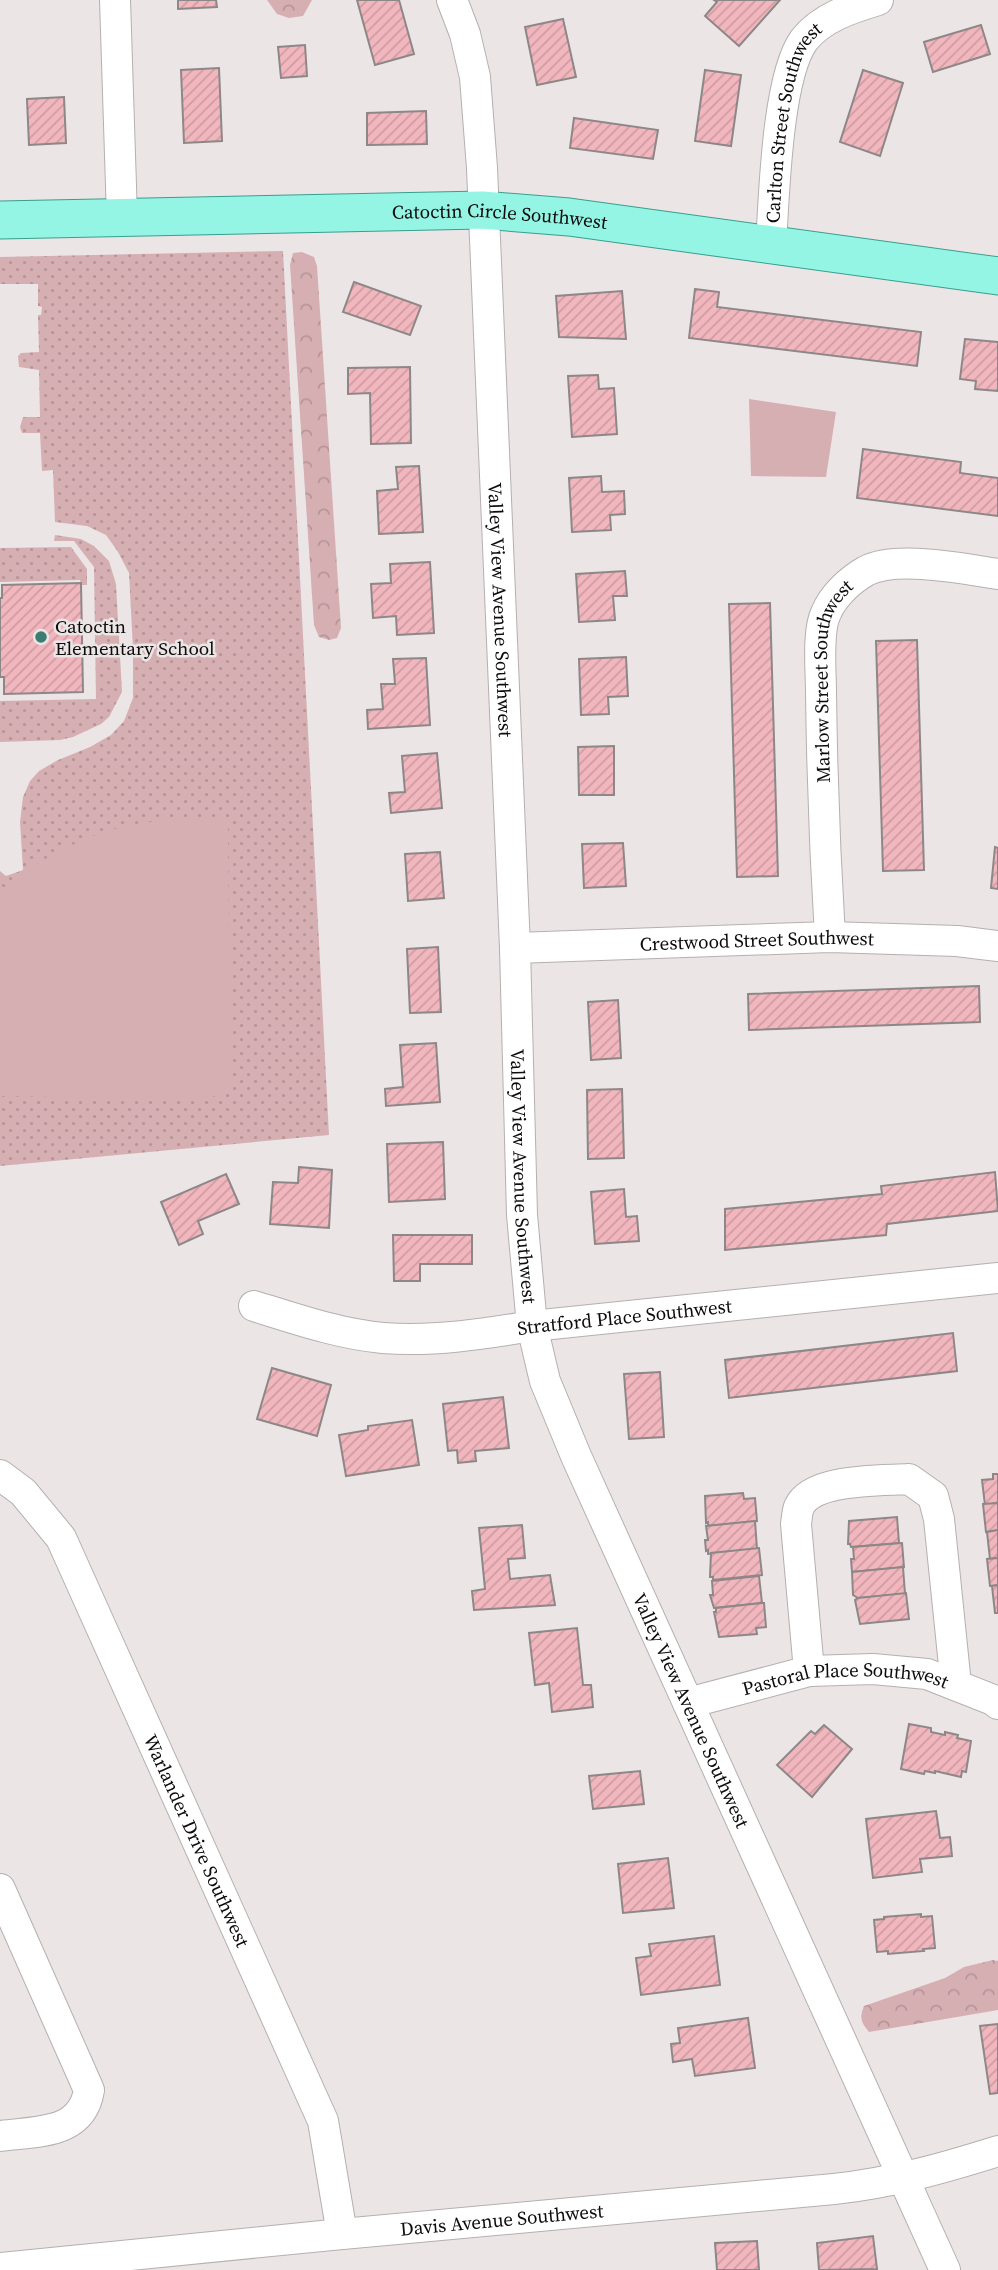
<svg xmlns="http://www.w3.org/2000/svg" width="998" height="2270" font-family="'Source Serif 4',serif">
<defs>
<pattern id="grass-dots" width="8" height="8" patternUnits="userSpaceOnUse" patternTransform="scale(1.75)"><rect width="8" height="8" fill="#d6afb3"/><path d="M2 2h.1M6 6h.1" fill="none" stroke="#b69599" stroke-width="1.8" stroke-linecap="round"/></pattern>
<pattern id="forest-crowns" width="20" height="18" patternUnits="userSpaceOnUse" patternTransform="scale(1.75)"><rect width="20" height="18" fill="#d6afb3"/><path d="M2 6a3 3 0 1 1 6 0M12 15a3 3 0 1 1 6 0" fill="none" stroke="#b69599"/></pattern>
<pattern id="building-hatch" width="6" height="6" patternUnits="userSpaceOnUse" patternTransform="scale(1.75)"><rect width="6" height="6" fill="#f2b7be"/><path d="M-1 1l2-2M0 6l6-6M5 7l2-2" fill="none" stroke="#ce9ca2"/></pattern>
</defs>
<rect width="100%" height="100%" fill="#ece5e6"/>
<g fill="url(#grass-dots)">
<polygon points="283,251 329,1135 0,1166 0,871 6,876 23,870 20,822 23,797 30,781 39,771 58,760 90,747 111,735 124,721 133,698 133,649 129,573 118,552 106,535 87,526 55,522 53,470 42,471 40,433 22,433 20,427 23,417 40,417 39,370 19,367 18,356 21,353 39,352 38,315 41,315 42,307 38,306 38,284 0,284 0,257"/>
<polygon points="55,535 81,539 94,546 109,561 116,584 122,692 109,717 101,724 73,737 60,740 0,742 0,701 96,699 94,567 74,541 54,541"/>
<polygon points="71,547 87,569 87,585 81,585 80,580 0,582 0,548"/>
</g>
<g fill="url(#forest-crowns)">
<polygon points="267,0 312,0 303,16 289,18 277,14"/>
<polygon points="302,252 314,257 317,266 341,628 337,638 329,640 319,637 314,625 290,265 293,253"/>
<path d="M993,1960L998,1961V2010L869,2032C861,2022 859,2018 864,2006L945,1978L964,1967Z"/>
</g>
<g fill="#d6afb3">
<polygon points="749,399 836,412 826,477 751,476"/>
<path d="M174,819L228,820L230,1089L208,1099L0,1096V902C18,865 81,838 119,828C136,823 156,822 174,819Z"/>
</g>
<g fill="url(#building-hatch)" stroke="#8e8788" stroke-width="2">
<polygon points="178,0 216,0 217,7 178,9"/>
<polygon points="357,0 399,0 414,54 375,65"/>
<polygon points="714,0 780,0 739,46 705,16 717,2"/>
<polygon points="563,19 576,77 537,85 525,27"/>
<polygon points="981,25 990,54 933,72 924,42"/>
<polygon points="305,45 307,76 281,78 278,47"/>
<polygon points="219,68 222,141 184,143 181,70"/>
<polygon points="705,70 741,75 731,146 695,141"/>
<polygon points="863,70 903,83 880,156 840,142"/>
<polygon points="64,97 66,143 29,145 27,99"/>
<polygon points="426,111 427,144 367,145 367,113"/>
<polygon points="574,118 658,130 653,159 570,148"/>
<polygon points="354,282 421,306 410,335 343,312"/>
<polygon points="695,289 719,292 717,307 921,332 917,366 689,338"/>
<polygon points="622,291 626,339 559,337 556,296"/>
<polygon points="965,339 998,342 998,391 975,389 976,381 960,379"/>
<polygon points="410,367 411,443 371,444 370,393 348,394 348,368"/>
<polygon points="598,375 599,389 614,388 617,434 572,437 568,376"/>
<polygon points="863,449 961,462 960,473 998,478 998,516 857,498"/>
<polygon points="419,466 423,532 379,534 377,491 398,489 396,467"/>
<polygon points="601,476 602,492 624,491 625,514 610,515 611,530 572,532 569,478"/>
<polygon points="430,562 434,633 397,635 396,616 373,618 371,584 391,583 390,564"/>
<polygon points="625,571 627,596 613,596 615,620 579,622 576,574"/>
<polygon points="81,583 83,692 4,694 4,677 0,677 0,598 2,598 2,585"/>
<polygon points="770,603 778,876 737,877 729,604"/>
<polygon points="917,640 924,870 883,871 876,641"/>
<polygon points="626,657 628,696 608,697 609,714 581,715 579,659"/>
<polygon points="426,658 430,725 368,729 367,710 383,709 381,684 395,684 393,659"/>
<polygon points="614,746 614,795 579,795 578,747"/>
<polygon points="437,753 442,808 391,813 389,793 405,792 402,756"/>
<polygon points="623,843 626,886 584,888 582,844"/>
<polygon points="995,847 998,848 998,889 991,888"/>
<polygon points="440,852 444,898 408,901 405,854"/>
<polygon points="438,947 441,1012 410,1013 407,949"/>
<polygon points="979,986 980,1022 749,1030 748,994"/>
<polygon points="618,1000 621,1058 591,1060 588,1002"/>
<polygon points="436,1043 440,1102 386,1106 385,1089 403,1087 400,1045"/>
<polygon points="622,1089 624,1158 588,1159 587,1090"/>
<polygon points="443,1142 445,1199 389,1202 387,1144"/>
<polygon points="299,1167 332,1170 329,1228 270,1224 273,1182 298,1183"/>
<polygon points="995,1172 998,1211 887,1224 886,1235 725,1250 725,1209 882,1194 881,1186"/>
<polygon points="226,1174 239,1204 198,1221 203,1234 179,1245 161,1202"/>
<polygon points="624,1189 626,1217 637,1216 639,1241 595,1244 591,1192"/>
<polygon points="393,1235 472,1235 472,1264 420,1264 420,1281 394,1281"/>
<polygon points="953,1333 957,1371 729,1398 725,1360"/>
<polygon points="272,1368 331,1385 317,1436 257,1419"/>
<polygon points="660,1372 664,1437 629,1439 624,1374"/>
<polygon points="503,1397 509,1448 475,1451 476,1461 458,1463 457,1450 448,1451 443,1404"/>
<polygon points="412,1420 419,1465 346,1476 339,1435 368,1430 368,1426"/>
<polygon points="993,1474 998,1474 998,1503 985,1505 982,1480 993,1479"/>
<polygon points="743,1493 744,1499 755,1498 757,1521 708,1526 708,1522 706,1523 705,1496"/>
<polygon points="998,1503 998,1530 986,1532 983,1504"/>
<polygon points="897,1517 899,1543 851,1547 850,1544 848,1544 849,1521"/>
<polygon points="755,1521 757,1549 708,1554 708,1550 706,1551 705,1540 708,1540 706,1526"/>
<polygon points="522,1525 525,1558 508,1559 510,1579 550,1575 555,1605 474,1610 472,1591 485,1589 479,1528"/>
<polygon points="998,1530 998,1558 990,1559 987,1532"/>
<polygon points="902,1543 904,1567 852,1572 851,1559 854,1559 853,1547"/>
<polygon points="759,1548 762,1575 713,1580 713,1577 710,1577 711,1553"/>
<polygon points="998,1558 998,1585 990,1586 987,1559"/>
<polygon points="903,1567 905,1594 858,1598 853,1595 852,1572"/>
<polygon points="759,1576 762,1603 714,1608 710,1595 713,1595 712,1581"/>
<polygon points="998,1585 998,1613 995,1613 992,1586"/>
<polygon points="906,1593 909,1619 860,1624 855,1600 858,1598"/>
<polygon points="762,1603 764,1603 766,1627 756,1628 757,1634 719,1637 714,1612 716,1612 716,1608"/>
<polygon points="577,1628 583,1685 591,1685 593,1707 552,1712 549,1683 535,1685 529,1633"/>
<polygon points="909,1724 931,1728 931,1732 945,1735 945,1732 958,1735 957,1738 971,1741 966,1772 962,1771 961,1777 935,1771 935,1773 925,1771 924,1774 901,1769"/>
<polygon points="824,1725 852,1749 812,1797 777,1765 811,1731 815,1734"/>
<polygon points="640,1771 644,1804 593,1809 589,1776"/>
<polygon points="936,1811 940,1838 950,1837 952,1856 920,1859 922,1872 873,1878 866,1819"/>
<polygon points="668,1858 674,1908 623,1913 618,1864"/>
<polygon points="921,1914 921,1917 932,1916 935,1948 923,1949 924,1951 888,1954 888,1951 877,1952 874,1920 884,1919 884,1917"/>
<polygon points="714,1936 720,1985 641,1995 636,1958 651,1956 649,1944"/>
<polygon points="748,2018 755,2068 695,2076 692,2059 673,2062 671,2044 680,2043 678,2028"/>
<polygon points="998,2024 998,2093 990,2094 980,2026"/>
<polygon points="873,2236 877,2269 819,2270 817,2243"/>
<polygon points="757,2241 759,2270 717,2270 715,2243"/>
</g>
<g fill="none" stroke-linecap="round" stroke-linejoin="round">
<g stroke="#b6afb0" stroke-width="32">
<g id="minor">
<polyline points="115,0 122,217"/>
<path id="s1" d="M452,0L465,34L475,77L482,168L515,948L522,1215L532,1326L545,1381L576,1456L945,2270"/>
<path id="s2" d="M771,245C774,197 777,77 804,40C822,17 852,8 878,0"/>
<path id="s3" d="M830,937C825,856 822,774 821,692C821,671 817,631 826,613C833,596 850,580 866,571C896,555 965,569 998,574"/>
<path id="s4" d="M515,948L830,937L957,941L998,946"/>
<path id="s5" d="M254,1306C296,1319 339,1334 383,1338C433,1342 483,1334 532,1326L998,1278"/>
<path id="s6" d="M0,1475L23,1492L61,1538L323,2121L342,2234"/>
<path d="M809,1671L796,1524C797,1518 797,1512 799,1507C812,1478 881,1481 909,1479L933,1496L939,1519L956,1685"/>
<path id="s7" d="M688,1703L809,1671L873,1669L927,1674L993,1700L998,1704"/>
<path d="M0,1889L89,2090C82,2135 37,2131 0,2136"/>
<path id="s8" d="M0,2268L342,2234L834,2189C891,2183 944,2168 998,2151"/>
</g>
</g>
<g stroke="#389f8d" stroke-width="39">
<g id="major">
<path id="s9" d="M0,220L482,210L569,217L998,276"/>
</g>
</g>
<use href="#minor" stroke="#fff" stroke-width="30"/>
<use href="#major" stroke="#95f5e5" stroke-width="37"/>
</g>
<circle fill="#3b7e71" stroke="#ece5e6" stroke-width="2.5" cx="41" cy="637" r="7"/>
<g text-anchor="middle" dominant-baseline="central" stroke-width="5" stroke-linejoin="round" paint-order="stroke">
<g font-size="19" fill="#0d0b0b" stroke="#ece5e6">
<text stroke="none"><textPath href="#s2" startOffset="126">Carlton Street Southwest</textPath></text>
<text stroke="none"><textPath href="#s9" startOffset="500">Catoctin Circle Southwest</textPath></text>
<text stroke="none"><textPath href="#s1" startOffset="614">Valley View Avenue Southwest</textPath></text>
<text stroke="none"><textPath href="#s3" startOffset="259">Marlow Street Southwest</textPath></text>
<text stroke="none"><textPath href="#s4" startOffset="242">Crestwood Street Southwest</textPath></text>
<text stroke="none"><textPath href="#s1" startOffset="1181">Valley View Avenue Southwest</textPath></text>
<text stroke="none"><textPath href="#s5" startOffset="376">Stratford Place Southwest</textPath></text>
<text stroke="none"><textPath href="#s7" startOffset="161">Pastoral Place Southwest</textPath></text>
<text stroke="none"><textPath href="#s1" startOffset="1748">Valley View Avenue Southwest</textPath></text>
<text stroke="none"><textPath href="#s6" startOffset="420">Warlander Drive Southwest</textPath></text>
<text stroke="none"><textPath href="#s8" startOffset="504">Davis Avenue Southwest</textPath></text>
</g>
<g font-size="19" fill="#0d0b0b" stroke="#ece5e6" text-anchor="start">
<text x="55" y="626">Catoctin<tspan x="55" dy="22">Elementary School</tspan></text>
</g>
</g>
</svg>
